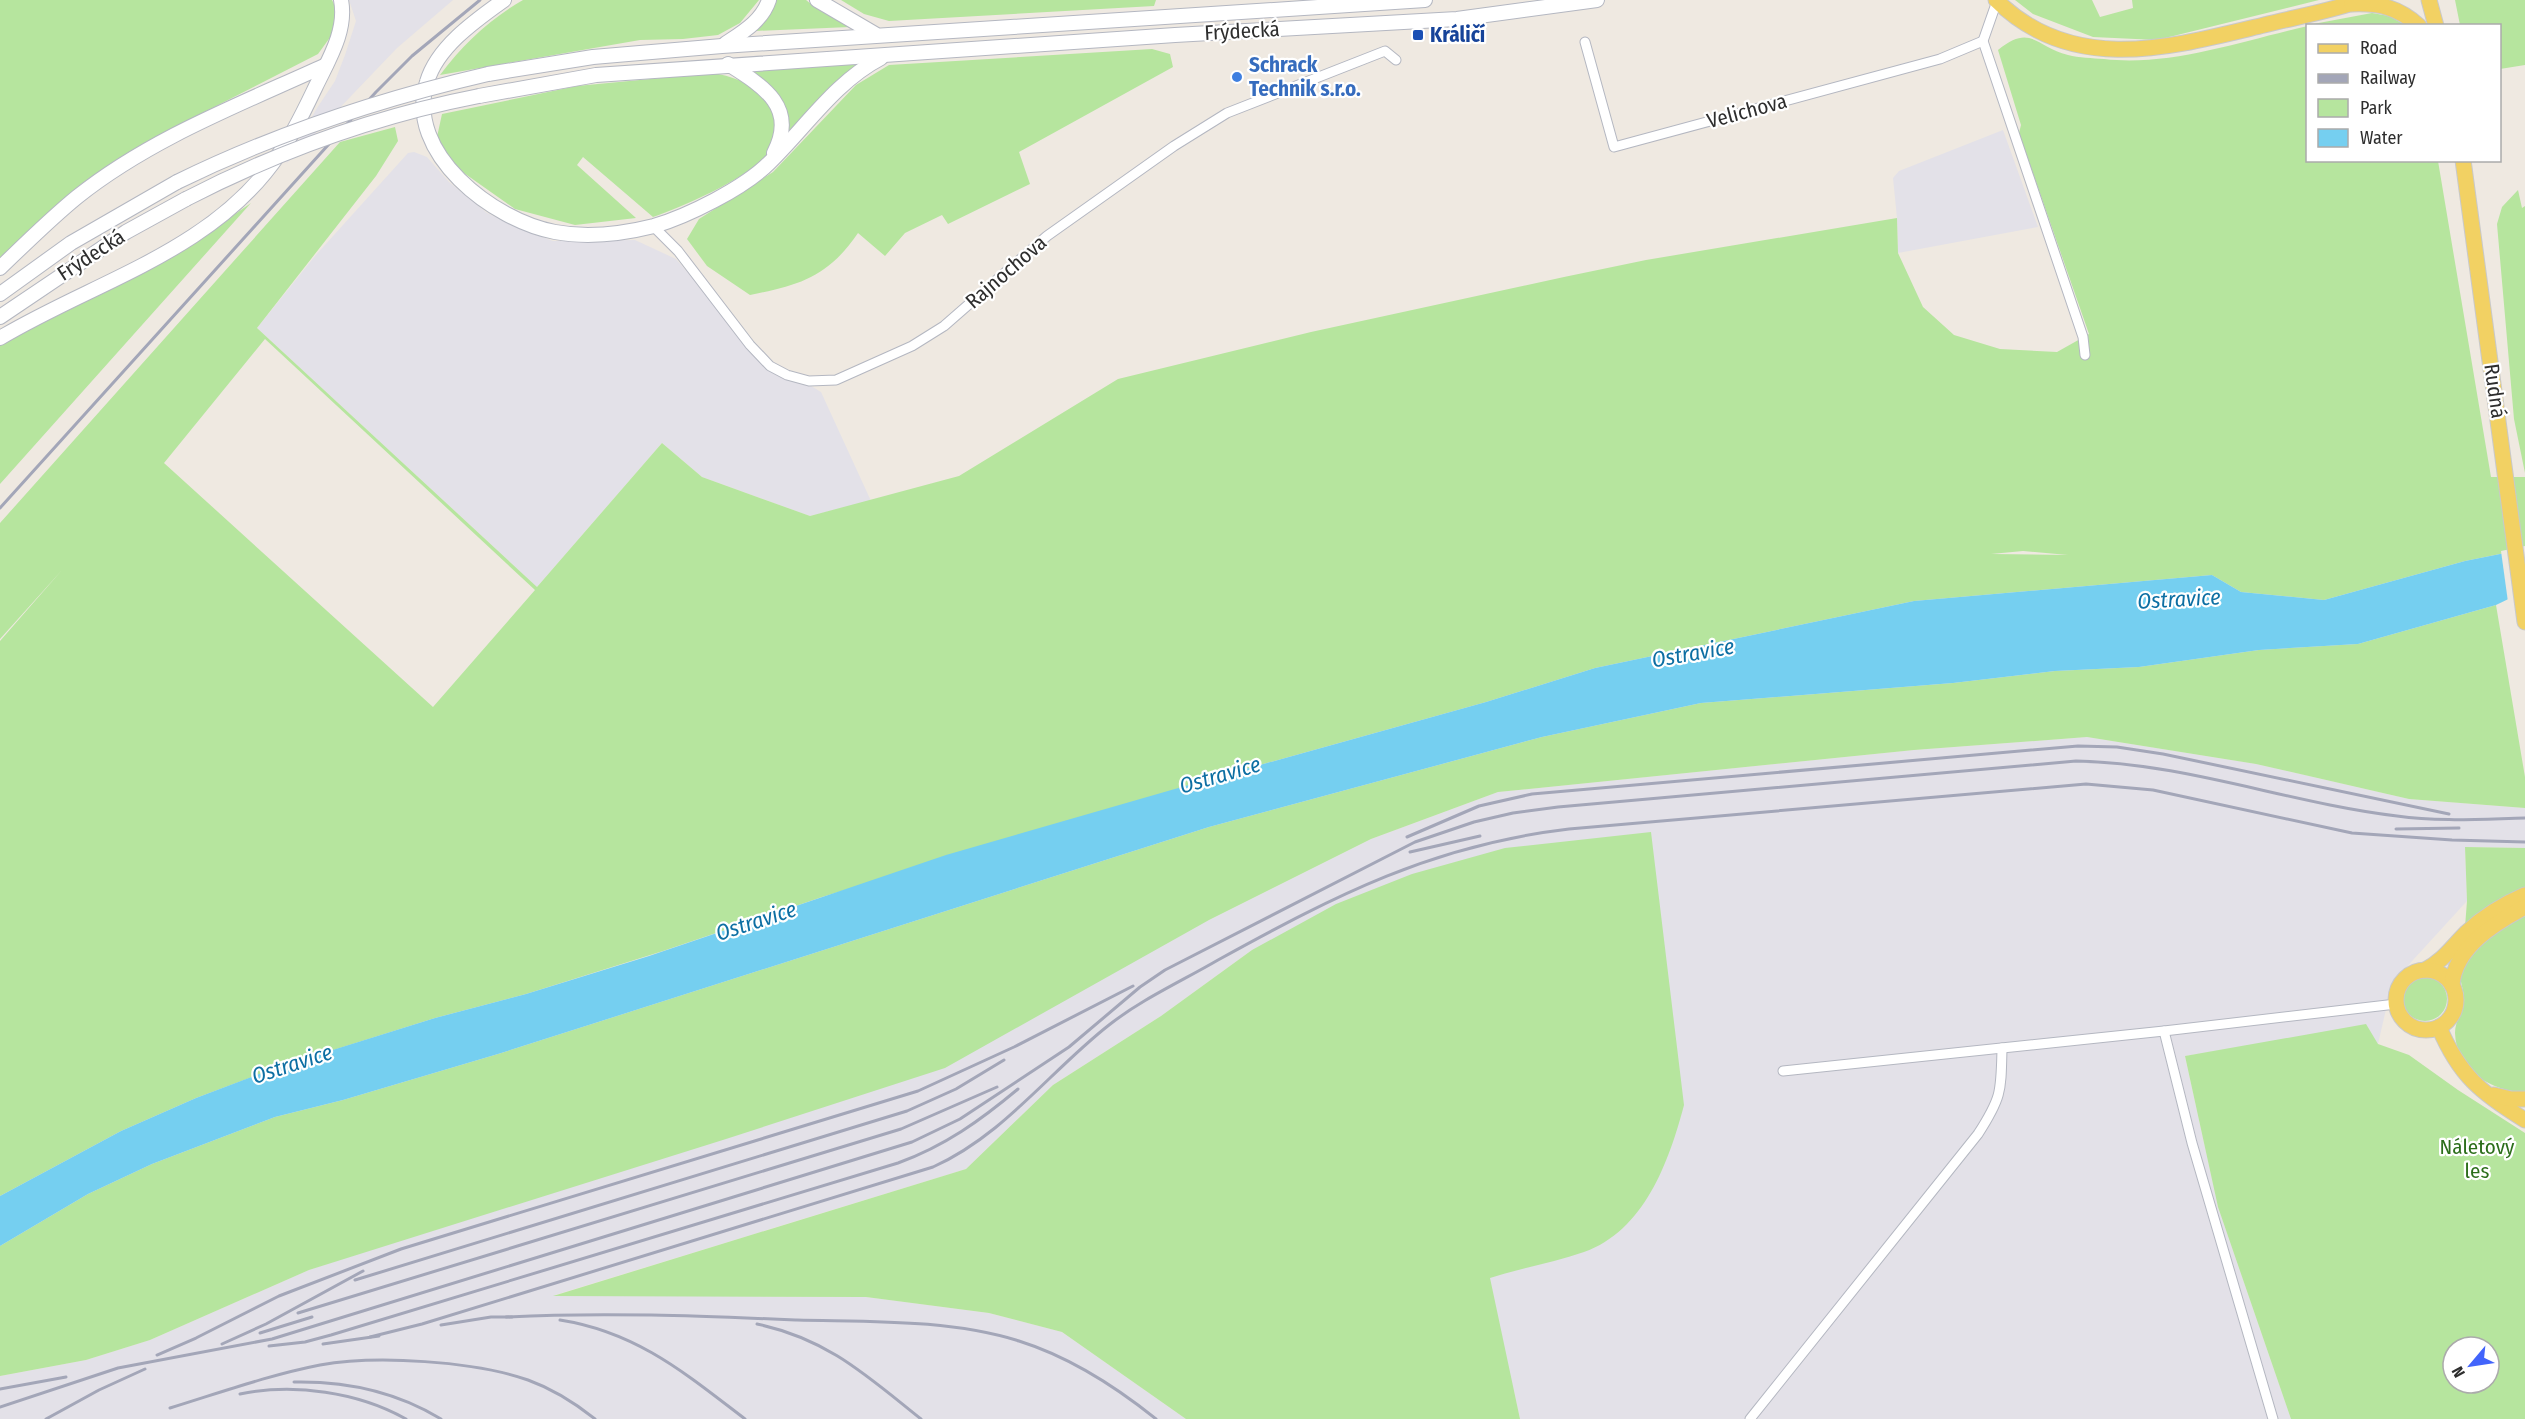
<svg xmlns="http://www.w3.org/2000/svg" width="2525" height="1419" font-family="'Fira Sans Condensed',sans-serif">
<rect width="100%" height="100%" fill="#efe9e1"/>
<g fill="#e3e1e8">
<polygon points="349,0 453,0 397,48 286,164 317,108 335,81 345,55 356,21"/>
<polygon points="2003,130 2038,227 1898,253 1897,218 1893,178 1899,171"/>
<polygon points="414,152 427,157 449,182 487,213 519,228 553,241 635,240 676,259 760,355 821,392 871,501 810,516 702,477 662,443 537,587 257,328 315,256 408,153"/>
<polygon points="2087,737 2256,764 2409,799 2525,808 2525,848 2465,847 2467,901 2392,983 2378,1044 2280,1041 2185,1056 2218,1207 2291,1419 1520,1419 1514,1391 1252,950 1161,1016 1053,1085 966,1169 555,1295 866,1297 989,1313 1062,1332 1186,1419 0,1419 0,1376 86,1360 150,1340 309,1270 397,1240 1209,920 1371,839 1498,792 1914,750"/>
</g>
<g fill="#b6e59e" fill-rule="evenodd">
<polygon points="0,0 332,0 335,6 334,32 318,54 175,127 81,184 0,260"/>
<path d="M523,0H759L740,23L718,35L683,39L640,40L440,75C463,44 490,19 523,0Z"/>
<polygon points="774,0 806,0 816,8 850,27 755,31 771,12"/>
<polygon points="841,0 1156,0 1154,6 889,21 864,14"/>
<polygon points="2015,0 2092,0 2100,17 2133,8 2132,0 2319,0 2157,40 2093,37 2033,14"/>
<polygon points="2455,0 2525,0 2525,65 2500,69 2500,26 2460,25"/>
<polygon points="2372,13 2389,16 2405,25 2308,25"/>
<path d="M2308,26V160L2438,161L2491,477H2525V549L2465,561L2324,600L2241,592L2212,575L1914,601L1595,668L1486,702L1213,778L822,897L663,951L526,994L435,1018L276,1068L196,1098L121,1131L0,1196V641L62,570L0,639V523L340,142L395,127L398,141L376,176L257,328L537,587L662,443L702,477L810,516L959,476L1118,379L1311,332L1564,277L1646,260L1897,218L1898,253L1923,307L1954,335L2000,349L2057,352L2089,334L2019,133L2021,125L1998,50C2031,23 2036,47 2068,55C2079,58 2092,58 2104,59C2170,67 2244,40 2308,26ZM265,339L535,590L433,707L164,463ZM2023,551L2068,555L1991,554Z"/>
<path d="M1152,49L1170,54L1173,67L1019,152L1030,184L948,224L942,215L905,233L885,256L858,233C828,277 800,285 750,295L707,266L687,239L699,219L773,172L856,85L889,65Z"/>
<polygon points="857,64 822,97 787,140 788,116 778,97 751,71"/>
<path d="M713,73C733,76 763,87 771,107C777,121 779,142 767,155C746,179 684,206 653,217L583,157L577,165L636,218L575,225L515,209L454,166L437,137L442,114L577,86Z"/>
<polygon points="2518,190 2522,208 2525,206 2525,473 2514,419 2497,224 2502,207"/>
<polygon points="251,203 0,484 0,345 186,248"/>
<polygon points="2496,605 2525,777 2525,808 2409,799 2256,764 2087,737 1914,750 1498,792 1371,839 1209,920 945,1068 726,1139 309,1270 150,1340 86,1360 0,1376 0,1246 88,1194 152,1164 275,1117 343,1100 498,1054 1209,827 1542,737 1701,703 1953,683 2055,671 2139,667 2259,650 2358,644"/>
<path d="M1651,832L1684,1105C1669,1162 1644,1231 1584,1252C1553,1263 1521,1268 1490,1278L1520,1419H1186L1062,1332L989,1313L866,1297L553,1296L966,1169L1053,1085L1161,1016L1252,950L1336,904L1412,874L1505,848Z"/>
<polygon points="2465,847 2525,848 2525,889 2465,927 2467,901"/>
<path d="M2525,912V1092C2492,1092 2456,1070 2455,1033C2455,1022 2462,1012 2464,1002C2465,988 2455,975 2464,962C2480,940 2503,927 2525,912Z"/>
<circle cx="2425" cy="999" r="22"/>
<path d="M2366,1024L2378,1044L2409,1055L2458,1090L2525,1133V1419H2291L2218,1207L2185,1056ZM2453,1347H2489V1383H2453Z"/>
</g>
<polygon fill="#75cff0" points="2525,549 2525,591 2496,605 2358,644 2259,650 2139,667 2055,671 1953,683 1701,703 1542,737 1209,827 498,1054 343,1100 275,1117 152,1164 88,1194 0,1246 0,1196 121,1131 196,1098 275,1068 435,1018 526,994 649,956 946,855 1213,778 1486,702 1595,668 1914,601 2212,575 2241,592 2324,600 2465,561"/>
<polygon fill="#efe9e1" points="2525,546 2525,595 2508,602 2501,551"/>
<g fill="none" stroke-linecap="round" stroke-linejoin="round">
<g stroke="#b4b7c1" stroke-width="11">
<g id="street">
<polyline points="1997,1 1983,41 2083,337 2085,355"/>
<polyline points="1585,42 1614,147 1940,59 1983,41"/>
<polyline points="653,226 678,251 750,345 770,366 787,375 809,381 836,380 912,346 944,326 1047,236 1174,146 1227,113 1385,51 1396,60"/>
<polyline points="2164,1031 2192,1143 2273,1419"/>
<polyline points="1783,1071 2164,1031 2396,1004"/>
<path d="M1750,1419L1978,1134C2002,1097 2001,1091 2002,1048"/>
</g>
</g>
<g stroke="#b4b7c1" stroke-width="16">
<g id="secondary">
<path d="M504,0C476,20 437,47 427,82C404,153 494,221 555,232C587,238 622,234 654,226C688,216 744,188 769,163C806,127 835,82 881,58"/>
<polyline points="817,0 875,34"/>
<path d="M725,44C743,32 762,21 769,0"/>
<path d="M728,64C763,86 798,107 774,153"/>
<polyline points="488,74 593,57 722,46 1425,0"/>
<polyline points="479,96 596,75 1175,35 1457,19 1597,0"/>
<path d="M0,268C25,244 50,219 77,197C151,138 241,104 326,65"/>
<polyline points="0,294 71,243 177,182"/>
<polyline points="0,317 126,232 186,199"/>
<path d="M0,338C95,281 214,251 279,154C294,133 305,109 316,86C329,59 347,30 341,0"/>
</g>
</g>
<g stroke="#c9c9c9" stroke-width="17">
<g id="primary">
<path d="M1996,0C2073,76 2172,47 2264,25C2296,17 2331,11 2362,0"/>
<polyline points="2429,0 2436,26"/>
<path d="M2352,4C2379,3 2398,7 2419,26"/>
<polyline points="2463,160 2525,622"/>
<path d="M2425,970C2443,961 2452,947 2466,933C2483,917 2504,904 2525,895"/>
<circle cx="2426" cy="1000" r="30"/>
<path d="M2452,985C2455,947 2495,923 2525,907"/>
<path d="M2439,1027C2459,1075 2481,1093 2525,1120"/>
<polyline points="2494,1095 2511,1099 2525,1099"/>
</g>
</g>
<use href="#street" stroke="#fff" stroke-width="9"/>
<use href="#secondary" stroke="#fff" stroke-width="14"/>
<use href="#primary" stroke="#f2d163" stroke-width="15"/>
<g stroke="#a3a6b8" stroke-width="3">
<polyline points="0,508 376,92 412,56 480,0"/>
<polyline points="2396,829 2459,828"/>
<polyline points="1407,837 1479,806 1532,794 2078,746 2117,747 2163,754 2449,814"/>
<polyline points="1410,852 1480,836"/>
<polyline points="355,1280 907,1111 956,1089 1004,1060"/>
<polyline points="298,1313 901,1129 997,1087"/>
<path d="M506,1317C604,1312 700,1316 797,1320C870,1322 948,1319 1019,1341C1070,1357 1115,1386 1156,1419"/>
<path d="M560,1320C637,1332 686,1374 745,1419"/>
<path d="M757,1324C828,1339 867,1376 921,1419"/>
<polyline points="441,1325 491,1317 512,1317"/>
<polyline points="260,1333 312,1317"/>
<path d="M370,1337L422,1324L933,1167C1004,1135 1049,1072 1109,1025C1142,999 1182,981 1218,960C1336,895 1433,845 1569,829L2086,784L2153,790L2352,833L2452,840L2525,842"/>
<polyline points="222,1344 266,1324 363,1271"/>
<polyline points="323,1344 379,1336"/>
<path d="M269,1346L305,1342L331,1335L898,1163C945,1146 981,1120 1018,1089"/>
<polyline points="157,1355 196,1338 279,1296 401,1249 918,1091 1014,1047 1133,986"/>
<path d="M294,1382C346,1381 397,1392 441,1419"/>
<polyline points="0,1389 66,1377"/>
<path d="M240,1394C294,1383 358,1392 406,1419"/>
<path d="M0,1407L118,1368L272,1339L912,1142L960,1119L1069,1047L1140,987L1165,970L1415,842L1474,822L1513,813L1558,807L2076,761C2185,763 2289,803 2397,816C2439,822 2482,819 2525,818"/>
<path d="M170,1408C219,1393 269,1375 320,1365C376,1355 474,1361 528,1380C553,1389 575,1403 595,1419"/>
<polyline points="46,1419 99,1390 145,1369"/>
</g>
<g stroke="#b4b7c1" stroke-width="16" stroke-linecap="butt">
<g id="secondary-bridge">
<path d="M177,182C277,133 380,99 488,74"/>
<path d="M186,199C279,151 376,116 479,96"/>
</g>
</g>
<use href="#secondary-bridge" stroke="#fff" stroke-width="14"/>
</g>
<rect fill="#1a4fb4" stroke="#fff" stroke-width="2" x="1412" y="29" width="12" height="12" rx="3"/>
<circle fill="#3f7fe0" stroke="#fff" stroke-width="2" cx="1237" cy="77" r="6"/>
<g text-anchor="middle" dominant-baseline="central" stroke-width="4.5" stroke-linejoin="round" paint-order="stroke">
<g font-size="21" fill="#2e2e2e" stroke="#fff">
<text transform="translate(1242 31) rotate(-3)">Frýdecká</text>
<text transform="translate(1747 111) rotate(-15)">Velichova</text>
<text transform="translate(91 255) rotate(-33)">Frýdecká</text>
<text transform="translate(1006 272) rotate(-41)">Rajnochova</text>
<text transform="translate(2495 391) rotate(82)">Rudná</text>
</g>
<g font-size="21" font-weight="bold" fill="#164399" stroke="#fff" text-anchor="start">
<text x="1430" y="35">Králičí</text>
</g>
<g font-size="21" font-weight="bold" fill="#366cbe" stroke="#fff" text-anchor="start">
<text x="1249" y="65">Schrack<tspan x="1249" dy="24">Technik s.r.o.</tspan></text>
</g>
<g font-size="21" fill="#2c6e1b" stroke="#fff">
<text x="2477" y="1147">Náletový<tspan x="2477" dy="24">les</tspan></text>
</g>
<g font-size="22" font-style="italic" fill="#0d6fa3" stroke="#fff">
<text transform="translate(2179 599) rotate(-3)">Ostravice</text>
<text transform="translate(1693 653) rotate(-10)">Ostravice</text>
<text transform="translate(1220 775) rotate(-16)">Ostravice</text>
<text transform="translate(756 921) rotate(-18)">Ostravice</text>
<text transform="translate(292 1064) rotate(-18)">Ostravice</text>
</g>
</g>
<rect x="2306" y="24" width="195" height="138" fill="#ffffff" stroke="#ababab" stroke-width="1.5"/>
<rect x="2318" y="44" width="30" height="9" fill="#f2d163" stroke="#ababab" stroke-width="1.5"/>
<text x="2360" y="54" font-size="18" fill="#2e2e2e">Road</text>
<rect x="2318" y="74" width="30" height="9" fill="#a3a6b8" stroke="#ababab" stroke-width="1.5"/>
<text x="2360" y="84" font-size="18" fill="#2e2e2e">Railway</text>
<rect x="2318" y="99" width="30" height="18" fill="#b6e59e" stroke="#ababab" stroke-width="1.5"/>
<text x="2360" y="114" font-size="18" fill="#2e2e2e">Park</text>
<rect x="2318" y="129" width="30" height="18" fill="#75cff0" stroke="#ababab" stroke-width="1.5"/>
<text x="2360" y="144" font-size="18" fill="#2e2e2e">Water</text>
<g transform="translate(2471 1365) rotate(241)"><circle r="28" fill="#ffffff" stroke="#ababab" stroke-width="1.5"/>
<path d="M0-4.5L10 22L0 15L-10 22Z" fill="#4264fb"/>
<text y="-9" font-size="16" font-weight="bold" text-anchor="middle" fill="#2e2e2e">N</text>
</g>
</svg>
